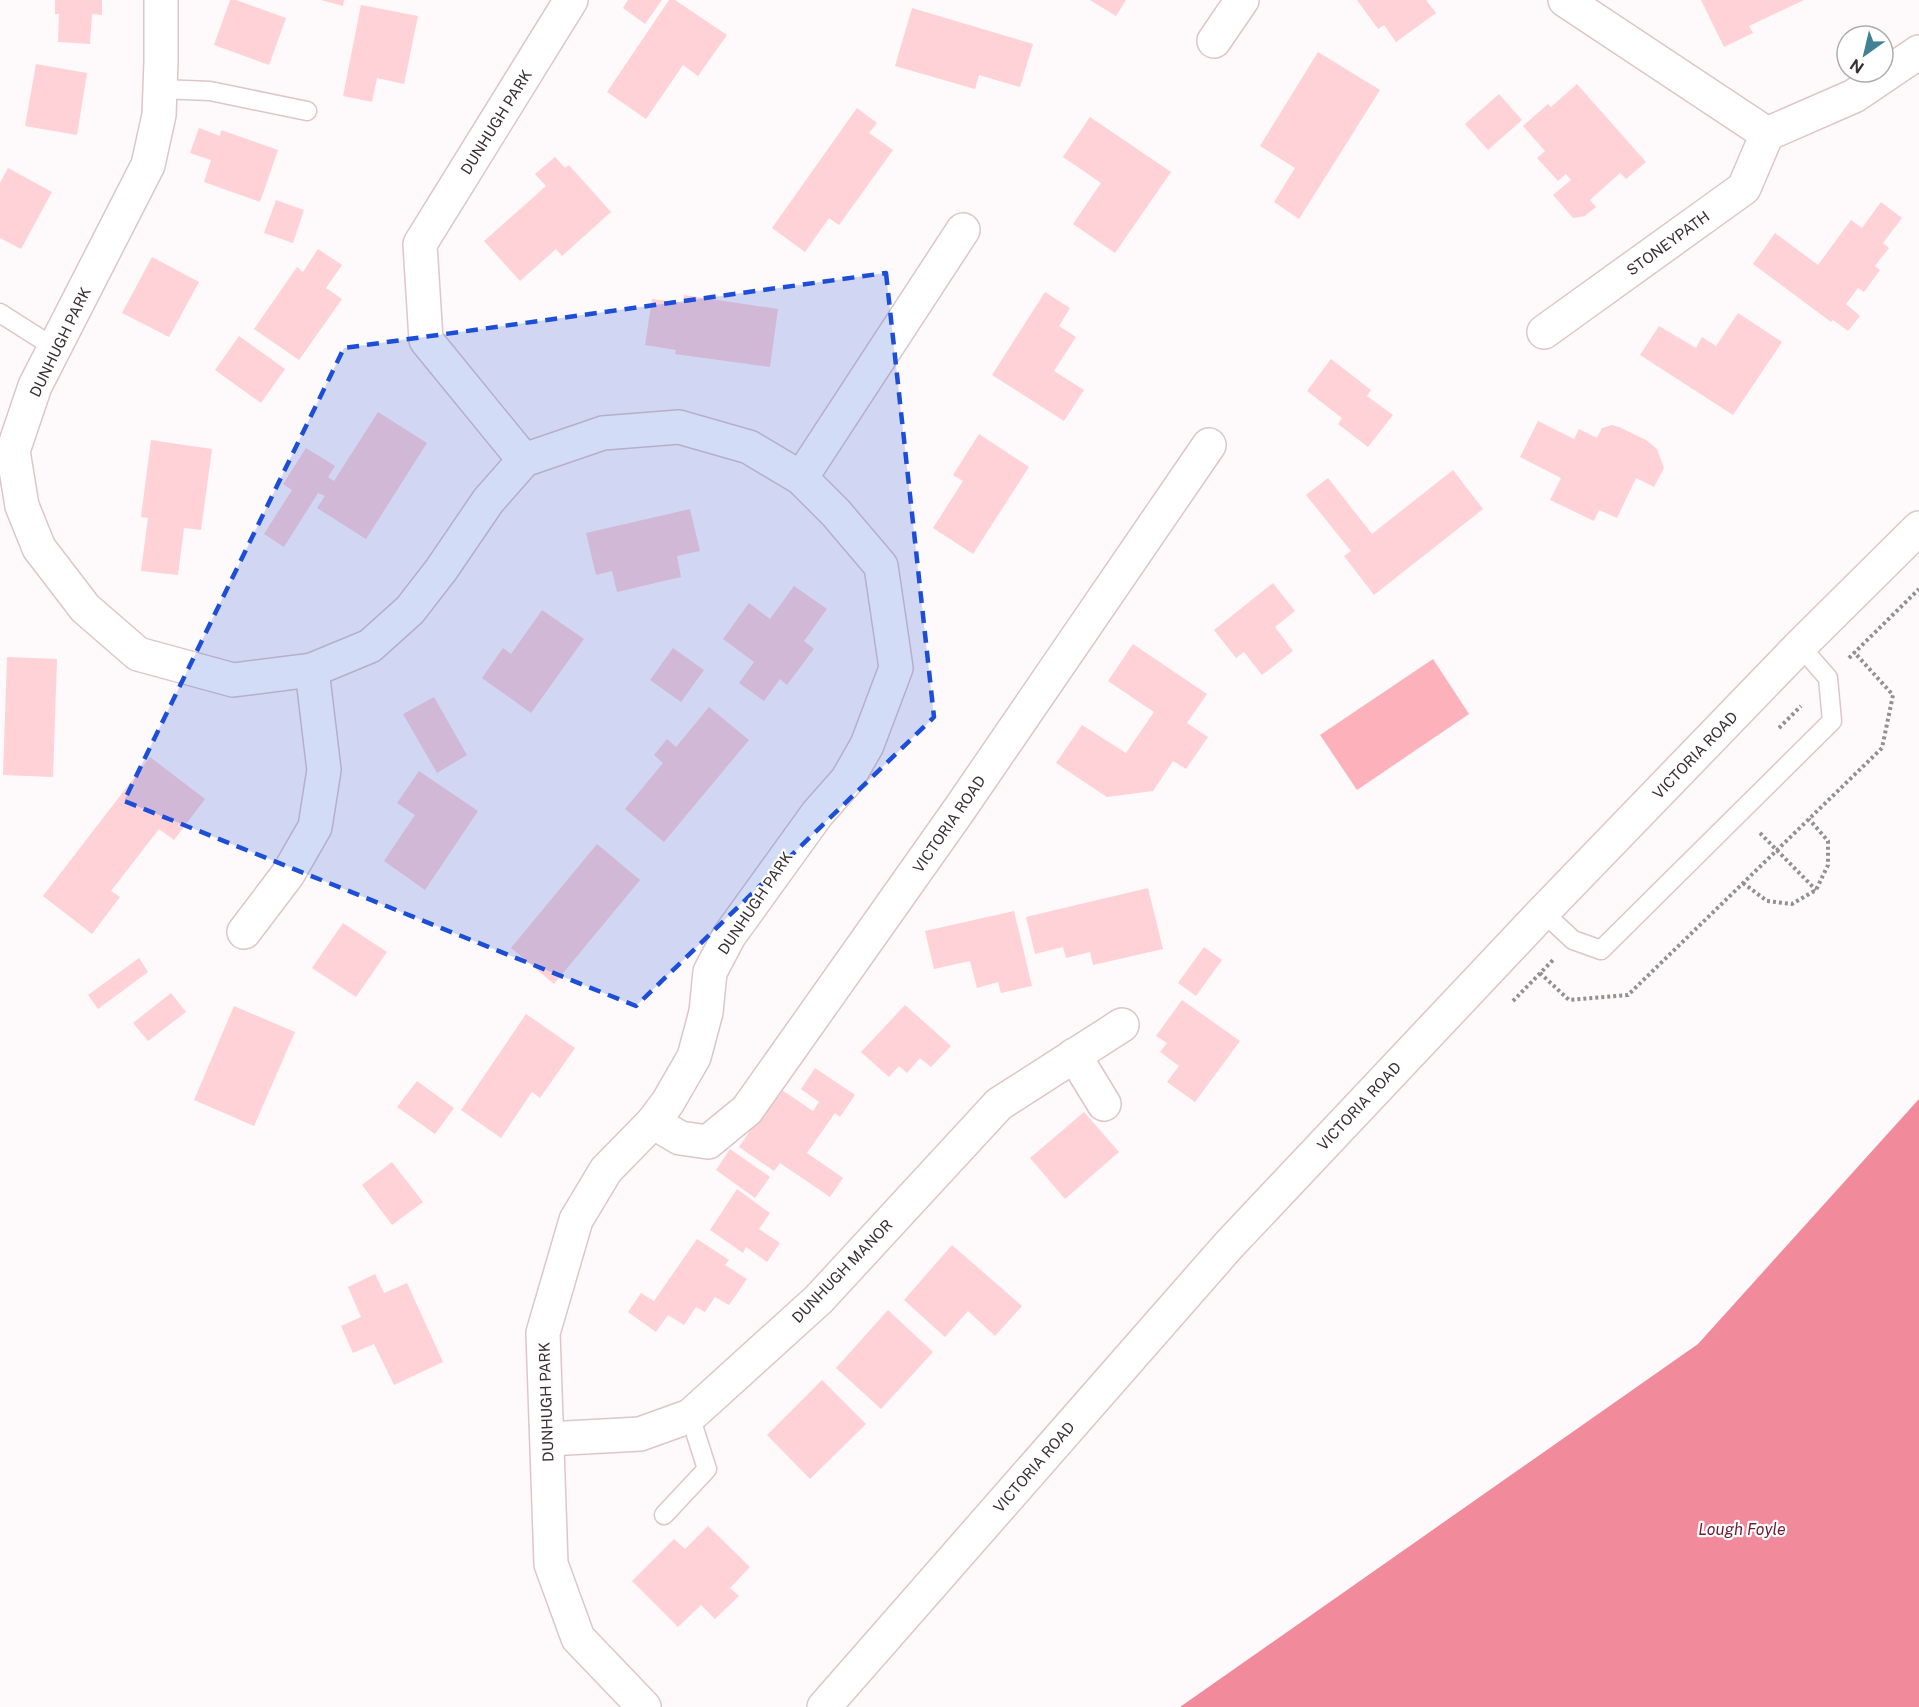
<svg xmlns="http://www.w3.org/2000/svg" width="1919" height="1707" font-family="'Public Sans',sans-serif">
<rect width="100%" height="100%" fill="#fef9fa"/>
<polygon fill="#fdb2bb" points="1433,659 1469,714 1357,790 1320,735"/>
<polygon fill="#f18b9b" points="1919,1099 1919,1707 1180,1707 1698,1344"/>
<g fill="#fed2d7">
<polygon points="55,0 102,0 102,15 92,14 90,44 58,42 59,14 55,14"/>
<polygon points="230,0 236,0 286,18 269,65 214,45"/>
<polygon points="321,0 344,0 343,6"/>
<polygon points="628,0 662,0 645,24 623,8"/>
<polygon points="669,0 675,0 727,35 698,76 683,65 646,119 607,92"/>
<polygon points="1090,0 1126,0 1116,16"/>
<polygon points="1357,0 1426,0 1436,13 1396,42 1384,25 1378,29"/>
<polygon points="1701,0 1804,0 1749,26 1753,33 1724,47"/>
<polygon points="361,5 418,16 404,84 377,78 372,102 343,96"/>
<polygon points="912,8 1033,44 1020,87 979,75 975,89 895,66"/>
<polygon points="1318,52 1380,90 1299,219 1274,202 1295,168 1260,146"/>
<polygon points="36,64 87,73 77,135 25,126"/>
<polygon points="1577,84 1646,162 1626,179 1620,173 1590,200 1596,207 1585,216 1573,218 1553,195 1571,180 1566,174 1558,181 1537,158 1545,151 1523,126 1548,104 1551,107"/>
<polygon points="1499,94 1522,120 1488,150 1465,124"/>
<polygon points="857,108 877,123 869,133 893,150 839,225 829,218 805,252 772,228"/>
<polygon points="1090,117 1171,172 1115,253 1073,224 1101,183 1063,157"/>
<polygon points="199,128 220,136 221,130 278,150 260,202 204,182 211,160 190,153"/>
<polygon points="555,157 565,168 569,165 611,212 562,256 556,249 520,281 484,241 546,186 535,174"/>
<polygon points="8,168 52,192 21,249 0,238 0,183"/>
<polygon points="276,200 304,210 293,243 264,233"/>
<polygon points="1881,202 1902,218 1883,243 1889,248 1875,266 1880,270 1864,292 1858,288 1846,304 1860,316 1848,331 1833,320 1831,322 1753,264 1775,233 1818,265 1851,220 1862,228"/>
<polygon points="318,249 342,265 326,288 342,299 299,360 254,329 297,267 303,272"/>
<polygon points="152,257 199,282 169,337 122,313"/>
<polygon points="1045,292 1070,308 1059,326 1076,337 1054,371 1084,390 1064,421 992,375"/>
<polygon points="684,295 778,309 770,367 675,354 676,350 645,345 652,299 683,303"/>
<polygon points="1738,313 1782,342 1733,415 1640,355 1659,326 1696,348 1702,337 1716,346"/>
<polygon points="239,336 285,369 261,403 215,370"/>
<polygon points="1331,359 1371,390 1367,396 1393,415 1368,447 1338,424 1342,418 1307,391"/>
<polygon points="378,412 427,443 366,539 317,508 325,496 318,493 284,547 264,534 292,490 283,484 306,448 335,466 328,477 334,481"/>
<polygon points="1538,421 1574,439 1579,429 1597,438 1602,428 1612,425 1619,427 1646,440 1657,449 1664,468 1654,487 1636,478 1617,518 1599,510 1594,521 1550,500 1561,478 1520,457"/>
<polygon points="979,434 1029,467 973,554 933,528 963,481 953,475"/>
<polygon points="151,440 212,449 201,530 184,528 178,575 141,571 148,518 141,517"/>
<polygon points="1453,470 1483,509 1374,595 1344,556 1351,551 1306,495 1328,478 1372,534"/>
<polygon points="690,509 700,551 677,556 681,577 617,592 612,571 596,575 586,533"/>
<polygon points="1273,583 1295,611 1275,627 1293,651 1262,675 1244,652 1236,658 1214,630"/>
<polygon points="794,586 827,609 804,641 814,649 787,685 780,679 764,701 739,683 754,662 723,639 749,603 770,619"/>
<polygon points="542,610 584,639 531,713 482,678 503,648 511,654"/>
<polygon points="1133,644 1207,694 1187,723 1208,737 1186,769 1173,761 1153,791 1107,797 1056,763 1082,725 1126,753 1154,712 1108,681"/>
<polygon points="673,648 704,670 681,702 650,680"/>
<polygon points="7,657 57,659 53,777 3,775"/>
<polygon points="434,697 467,755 437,773 403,714"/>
<polygon points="709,707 749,740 664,842 625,809 663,763 654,755 667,739 676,747"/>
<polygon points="150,757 205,799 174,840 159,829 111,891 120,897 92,934 43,896"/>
<polygon points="419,771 478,811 425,890 384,861 415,815 397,803"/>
<polygon points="597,844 640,880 554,984 511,948"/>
<polygon points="1148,888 1163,949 1093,965 1090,952 1066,958 1063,947 1035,954 1026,917"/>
<polygon points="1014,911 1032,986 1001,993 998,982 977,988 970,961 934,969 925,931"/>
<polygon points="343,923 387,952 356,997 312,968"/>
<polygon points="1204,947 1222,960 1196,996 1178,983"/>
<polygon points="139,958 148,972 98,1009 88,995"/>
<polygon points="171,993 186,1012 148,1041 133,1023"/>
<polygon points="1182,1000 1240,1041 1195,1102 1167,1082 1179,1066 1160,1052 1167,1043 1156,1036"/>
<polygon points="905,1005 951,1046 931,1067 920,1058 907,1073 899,1066 889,1077 861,1052"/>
<polygon points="234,1006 295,1032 254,1126 194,1100"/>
<polygon points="526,1014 575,1048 540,1098 532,1092 501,1138 461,1110"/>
<polygon points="815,1068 855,1095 840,1117 835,1113 807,1153 843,1178 830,1197 780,1163 774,1171 739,1147 779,1088 813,1111 819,1102 801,1089"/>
<polygon points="417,1081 454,1108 435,1134 397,1107"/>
<polygon points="1084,1112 1119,1152 1065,1199 1030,1158"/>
<polygon points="730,1149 770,1177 755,1198 716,1170"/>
<polygon points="392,1162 423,1202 392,1225 362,1185"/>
<polygon points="737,1189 770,1213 759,1229 780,1243 767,1262 746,1247 743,1253 710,1230"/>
<polygon points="697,1239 729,1260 725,1265 747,1279 729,1305 715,1297 705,1312 696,1307 684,1325 668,1315 656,1332 628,1312 641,1293 654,1301"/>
<polygon points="952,1245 1022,1306 995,1336 968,1311 945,1337 904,1300"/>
<polygon points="375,1274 384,1293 407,1283 443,1362 394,1385 374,1344 353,1353 341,1326 361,1317 348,1287"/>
<polygon points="888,1310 933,1352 881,1409 836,1368"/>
<polygon points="822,1380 866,1424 810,1479 767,1435"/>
<polygon points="708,1526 750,1567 730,1588 739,1596 715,1619 701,1605 678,1627 632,1581 674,1539 685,1549"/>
</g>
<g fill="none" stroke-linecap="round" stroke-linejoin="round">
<g stroke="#ddc6c8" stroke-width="21">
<g id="lane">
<polyline points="160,89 210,91 307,111"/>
<polyline points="0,313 55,348"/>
<polyline points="1543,912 1573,940 1601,950 1832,721 1828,678 1800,646"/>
<polyline points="664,1515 707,1469 690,1416"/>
</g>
</g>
<g stroke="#ddc6c8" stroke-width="36">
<g id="street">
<polyline points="161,0 161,62 159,115 148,165 35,386 13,451 22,506 39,548 85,608 138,654 233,680 312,670 370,646 410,610 441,570 488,501 524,460 603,433 679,427 749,447 801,478 836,513 881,566 896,668 867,745 847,780 817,814 729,936 710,972 706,1012 694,1057 668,1102 653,1122 606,1170 576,1220 543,1333 551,1564 578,1638 644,1707"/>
<polyline points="1565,0 1767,134 1854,96 1919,52"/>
<polyline points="1214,41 1242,0"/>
<polyline points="1544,332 1744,188 1767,134"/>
<polyline points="524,460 426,340 420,244 571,0"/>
<polyline points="801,478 963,230"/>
<polyline points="244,932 288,874 315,827 324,770 312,670"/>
<polyline points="1074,1055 1104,1104"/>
<polyline points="653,1122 680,1138 708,1142 747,1110 959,810 1209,445"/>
<polyline points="548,1439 640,1434 690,1416 819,1299 999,1104 1122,1025"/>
</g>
</g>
<g stroke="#ddc6c8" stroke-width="36">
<polyline id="highway" points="824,1707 1228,1246 1543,912 1800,646 1919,528"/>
</g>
<g stroke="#968f90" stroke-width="4" stroke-dasharray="3 3" stroke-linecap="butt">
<polyline points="1849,658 1919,589"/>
<polyline points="1779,728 1801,706"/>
<polyline points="1760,833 1816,890"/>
<polyline points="1743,883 1767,901 1792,904 1816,890 1828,865 1828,841 1809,819"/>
<polyline points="1540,973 1569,1000 1628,995 1882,748 1893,695 1854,652"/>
<polyline points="1513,1001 1554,959"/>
</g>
<use href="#lane" stroke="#fff" stroke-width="18"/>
<use href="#street" stroke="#fff" stroke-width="33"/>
<use href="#highway" stroke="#fff" stroke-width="33"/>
</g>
<path fill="#1d4ed8" fill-opacity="0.2" stroke="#1d4ed8" stroke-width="4.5" stroke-dasharray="12 8" stroke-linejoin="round" d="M886,273L934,717L636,1006L124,801L344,348Z"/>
<g text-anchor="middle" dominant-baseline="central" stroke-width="4.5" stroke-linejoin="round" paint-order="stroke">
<g font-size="15" fill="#393031" stroke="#fff">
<text transform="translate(496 122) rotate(-58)">DUNHUGH PARK</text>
<text transform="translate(1668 243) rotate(-36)">STONEYPATH</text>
<text transform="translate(60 342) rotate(-64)">DUNHUGH PARK</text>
<text transform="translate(1695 755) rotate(-46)">VICTORIA ROAD</text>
<text transform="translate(949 824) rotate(-55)">VICTORIA ROAD</text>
<text transform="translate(755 903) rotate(-56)">DUNHUGH PARK</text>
<text transform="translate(1359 1106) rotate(-47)">VICTORIA ROAD</text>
<text transform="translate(842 1271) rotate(-46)">DUNHUGH MANOR</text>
<text transform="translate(546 1402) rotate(-92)">DUNHUGH PARK</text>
<text transform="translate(1034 1467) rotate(-49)">VICTORIA ROAD</text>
</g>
<g font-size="16" font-style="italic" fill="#731a30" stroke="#fff">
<text x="1742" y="1529">Lough Foyle</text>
</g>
</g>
<g transform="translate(1865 54) rotate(214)"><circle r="28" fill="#ffffff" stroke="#b0acad" stroke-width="1.5"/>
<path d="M0-4.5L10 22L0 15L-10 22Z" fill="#418195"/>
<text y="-9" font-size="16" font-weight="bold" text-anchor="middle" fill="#393031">N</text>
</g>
</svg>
